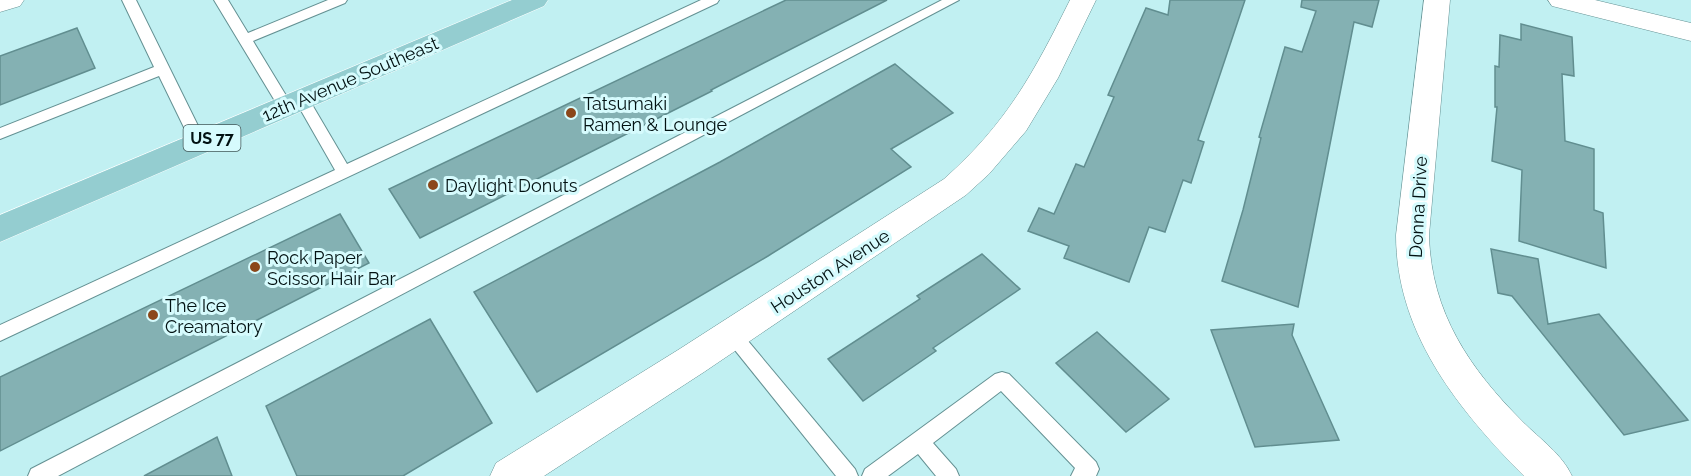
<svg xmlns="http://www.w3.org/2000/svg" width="1691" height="476" font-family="Raleway,sans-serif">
<rect width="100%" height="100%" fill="#c1f0f2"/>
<g fill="#84b1b3" stroke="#618e90" stroke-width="1.5">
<polygon points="786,0 887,0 711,90 712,91 420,238 389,189"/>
<polygon points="1170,0 1245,0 1198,140 1204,142 1191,183 1183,180 1165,232 1149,227 1129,282 1064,258 1069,246 1028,231 1039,208 1054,214 1076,164 1084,167 1114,97 1108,95 1146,8 1168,15"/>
<polygon points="1302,0 1379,0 1372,27 1354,22 1298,307 1222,281 1243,210 1261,138 1259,137 1285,47 1302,52 1316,11 1301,7"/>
<polygon points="1521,24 1572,37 1574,76 1562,74 1565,141 1594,149 1594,210 1603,213 1606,268 1519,241 1522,170 1492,161 1497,107 1495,107 1495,66 1499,67 1500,35 1521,40"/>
<polygon points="77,28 95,68 0,105 0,56"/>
<polygon points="895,64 953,113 891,149 911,167 768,256 537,392 474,292 720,162"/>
<polygon points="340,214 369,263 0,451 0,377"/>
<polygon points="1491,249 1538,259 1548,324 1599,314 1688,420 1624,435 1512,296 1498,293"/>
<polygon points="982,254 1020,289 933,348 936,351 863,401 828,359 920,299 917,296"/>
<polygon points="430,319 492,423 403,476 297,476 266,406"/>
<polygon points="1294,324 1292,335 1339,440 1255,447 1211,330"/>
<polygon points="1097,332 1169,399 1126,432 1056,363"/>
<polygon points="217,437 232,476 144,476"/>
</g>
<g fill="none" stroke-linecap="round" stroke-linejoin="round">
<g stroke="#649193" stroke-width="2">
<g id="service">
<polygon points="122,0 136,0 207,144 204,148 194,148 159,76 0,139 0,128 154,67"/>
<polygon points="214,0 228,0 248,33 328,0 347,0 345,3 253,41 293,107 291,111 281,111"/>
<polygon points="701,0 719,0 717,3 0,341 0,325 335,170 295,100 297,96 307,96 347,164"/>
<polygon points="942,0 959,0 58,476 28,476 31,469"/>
<polygon points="732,326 738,329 855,469 858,476 836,476 726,339 723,334 726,329"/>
<polygon points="1002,372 1009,374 1096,462 1099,469 1096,476 1071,476 1075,468 1001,391 933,443 956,469 959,476 936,476 918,454 888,476 862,476 865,469 995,374"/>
</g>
</g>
<g stroke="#649193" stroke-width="1">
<g id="minor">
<polygon points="0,0 24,0 20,6 0,12"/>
<path d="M1070,0H1096L1058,78L1026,131L989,174L966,195L704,372L544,476H490L496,463L678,350L944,179C1007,123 1033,74 1070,0Z"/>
<path d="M1424,0H1450L1429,235C1431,313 1470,369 1523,422C1540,439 1562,454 1572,476H1524L1517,469C1454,404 1396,330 1396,235Z"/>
<polygon points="1548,0 1595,0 1691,23 1691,41 1552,6"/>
</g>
</g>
<g stroke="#fff" stroke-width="1">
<polygon id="primary" points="512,0 548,0 544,6 0,242 0,215"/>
</g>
<use href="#service" fill="#fff" fill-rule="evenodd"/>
<use href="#minor" fill="#fff" fill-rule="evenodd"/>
<use href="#primary" fill="#94cdd0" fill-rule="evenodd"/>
</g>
<g fill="#8b471a" stroke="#d6fbfd" stroke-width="2">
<circle cx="571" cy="113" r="6"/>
<circle cx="433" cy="185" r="6"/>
<circle cx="255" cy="267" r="6"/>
<circle cx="153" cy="315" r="6"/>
</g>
<g text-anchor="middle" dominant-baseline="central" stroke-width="6" stroke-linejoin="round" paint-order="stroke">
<rect fill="#d6fbfd" stroke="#425758" stroke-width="1.5" x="183.5" y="125" width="57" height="26" rx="4.5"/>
<g font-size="16" font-weight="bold" fill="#021112">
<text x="212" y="138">US 77</text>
</g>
<g font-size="18" fill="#021112" stroke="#d6fbfd">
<text transform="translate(350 79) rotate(-23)">12th Avenue Southeast</text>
<text transform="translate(1418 207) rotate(-87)">Donna Drive</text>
<text transform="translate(830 271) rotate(-33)">Houston Avenue</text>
</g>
<g font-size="18" fill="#021112" stroke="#d6fbfd" text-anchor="start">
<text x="583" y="103">Tatsumaki<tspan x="583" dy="21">Ramen &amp; Lounge</tspan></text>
<text x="445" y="185">Daylight Donuts</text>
<text x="267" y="257">Rock Paper<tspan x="267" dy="21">Scissor Hair Bar</tspan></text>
<text x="165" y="305">The Ice<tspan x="165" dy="21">Creamatory</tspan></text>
</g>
</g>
</svg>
